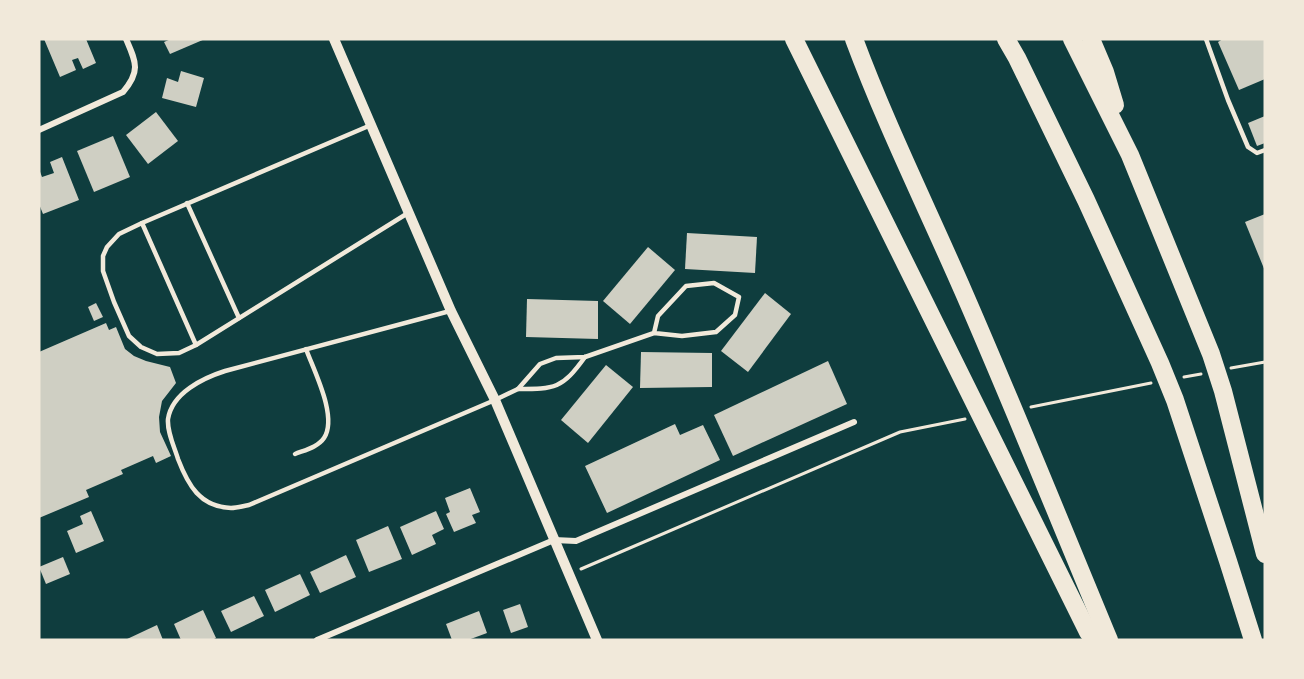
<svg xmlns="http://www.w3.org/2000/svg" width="1304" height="679" font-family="'Sofia Sans Condensed',sans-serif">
<rect width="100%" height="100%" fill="#0f3d3e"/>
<g fill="#cfcfc3">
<polygon points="44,39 86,39 96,63 83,69 78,58 72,60 76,70 60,77"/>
<polygon points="171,39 205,39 170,54 164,42"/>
<polygon points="1223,39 1265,39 1265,79 1239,90 1218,42"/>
<polygon points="181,71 204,78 196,107 162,98 167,78 178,82"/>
<polygon points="156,112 178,141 148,164 126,135"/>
<polygon points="1265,116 1265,143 1257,146 1248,123"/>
<polygon points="113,136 130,177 94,192 77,151"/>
<polygon points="62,157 79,200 43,214 39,204 39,169 42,177 54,173 50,162"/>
<polygon points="1265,214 1265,271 1245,222"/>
<polygon points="687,233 757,237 755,273 685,269"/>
<polygon points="648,247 675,270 630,324 603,301"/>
<polygon points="765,293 791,314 748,372 721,351"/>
<polygon points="527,299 598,301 598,339 526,337"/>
<polygon points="96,303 103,317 94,321 88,307"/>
<polygon points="106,323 109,330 116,327 125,349 134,356 146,361 170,367 176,383 162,401 159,417 160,432 171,456 156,463 153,456 121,470 123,474 86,490 89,497 39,518 39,352"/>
<polygon points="641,352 712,353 712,387 640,388"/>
<polygon points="828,361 847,404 733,456 714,415"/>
<polygon points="606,365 633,387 588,443 561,420"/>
<polygon points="675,424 680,435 703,425 720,460 607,513 585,466"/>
<polygon points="470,488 480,512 472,515 476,523 454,532 446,514 450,512 445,498"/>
<polygon points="91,511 104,541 76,553 67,531 83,524 80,516"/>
<polygon points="436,511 444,529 432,535 436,544 412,555 400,527"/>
<polygon points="388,526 402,559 369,572 356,540"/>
<polygon points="346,555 356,577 320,593 310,572"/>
<polygon points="63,557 70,574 46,584 39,567"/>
<polygon points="300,574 310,595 275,612 265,590"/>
<polygon points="254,596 264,616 231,632 221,611"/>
<polygon points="520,604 528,627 511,633 503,610"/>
<polygon points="203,610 216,638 212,640 181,640 174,624"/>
<polygon points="479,611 487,633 468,640 452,640 446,624"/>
<polygon points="157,625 163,640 125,640"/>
</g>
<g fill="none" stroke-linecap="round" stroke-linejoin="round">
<g stroke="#f1e9da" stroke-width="3">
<polyline points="1231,368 1265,362"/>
<polyline points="1184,377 1201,374"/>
<polyline points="1031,407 1151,383"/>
<polyline points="581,569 900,432 965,419"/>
</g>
<g stroke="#f1e9da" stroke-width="4.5">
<polyline points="1206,39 1228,100 1248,147 1257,153 1265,150"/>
<polyline points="371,125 142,223 119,234 107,247 103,256 103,271 114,302 129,336 141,347 157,354 179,353 196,345 408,213"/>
<polyline points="187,203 239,318"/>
<polyline points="142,223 196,345"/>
<path d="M450,311L225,371C203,378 172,393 168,419C167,432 174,446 178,459C188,485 200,507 231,508C237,508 243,506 249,505L495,400L518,389L540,364L556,358L585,357L654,333L682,336L716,332L735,315L739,297L714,283L686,286L658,316L654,333"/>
<path d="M518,389C555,389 562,389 585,357"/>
<path d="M295,454C305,450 318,447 324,438C338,417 314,371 306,349"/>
</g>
<g stroke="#f1e9da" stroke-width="6">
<path d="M39,130L123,92C141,71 136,62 126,39"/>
<polyline points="317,640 554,540 576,541 854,422"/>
</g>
<polyline stroke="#f1e9da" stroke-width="10" points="334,39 451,311 495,400 597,640"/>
<g stroke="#f1e9da" stroke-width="18">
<polyline points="794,39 1088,632 1095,640"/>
<path d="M854,39C886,125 927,208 964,293C1014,408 1061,524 1109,640"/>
<polyline points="1006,39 1017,58 1086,200 1160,363 1175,400 1228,561 1253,640"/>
<polyline points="1072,39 1130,155 1211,354 1223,391 1265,554"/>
<polyline points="1091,39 1105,72 1115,105"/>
</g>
</g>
<rect width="1304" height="679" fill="none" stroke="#f1e9da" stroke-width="81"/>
</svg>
